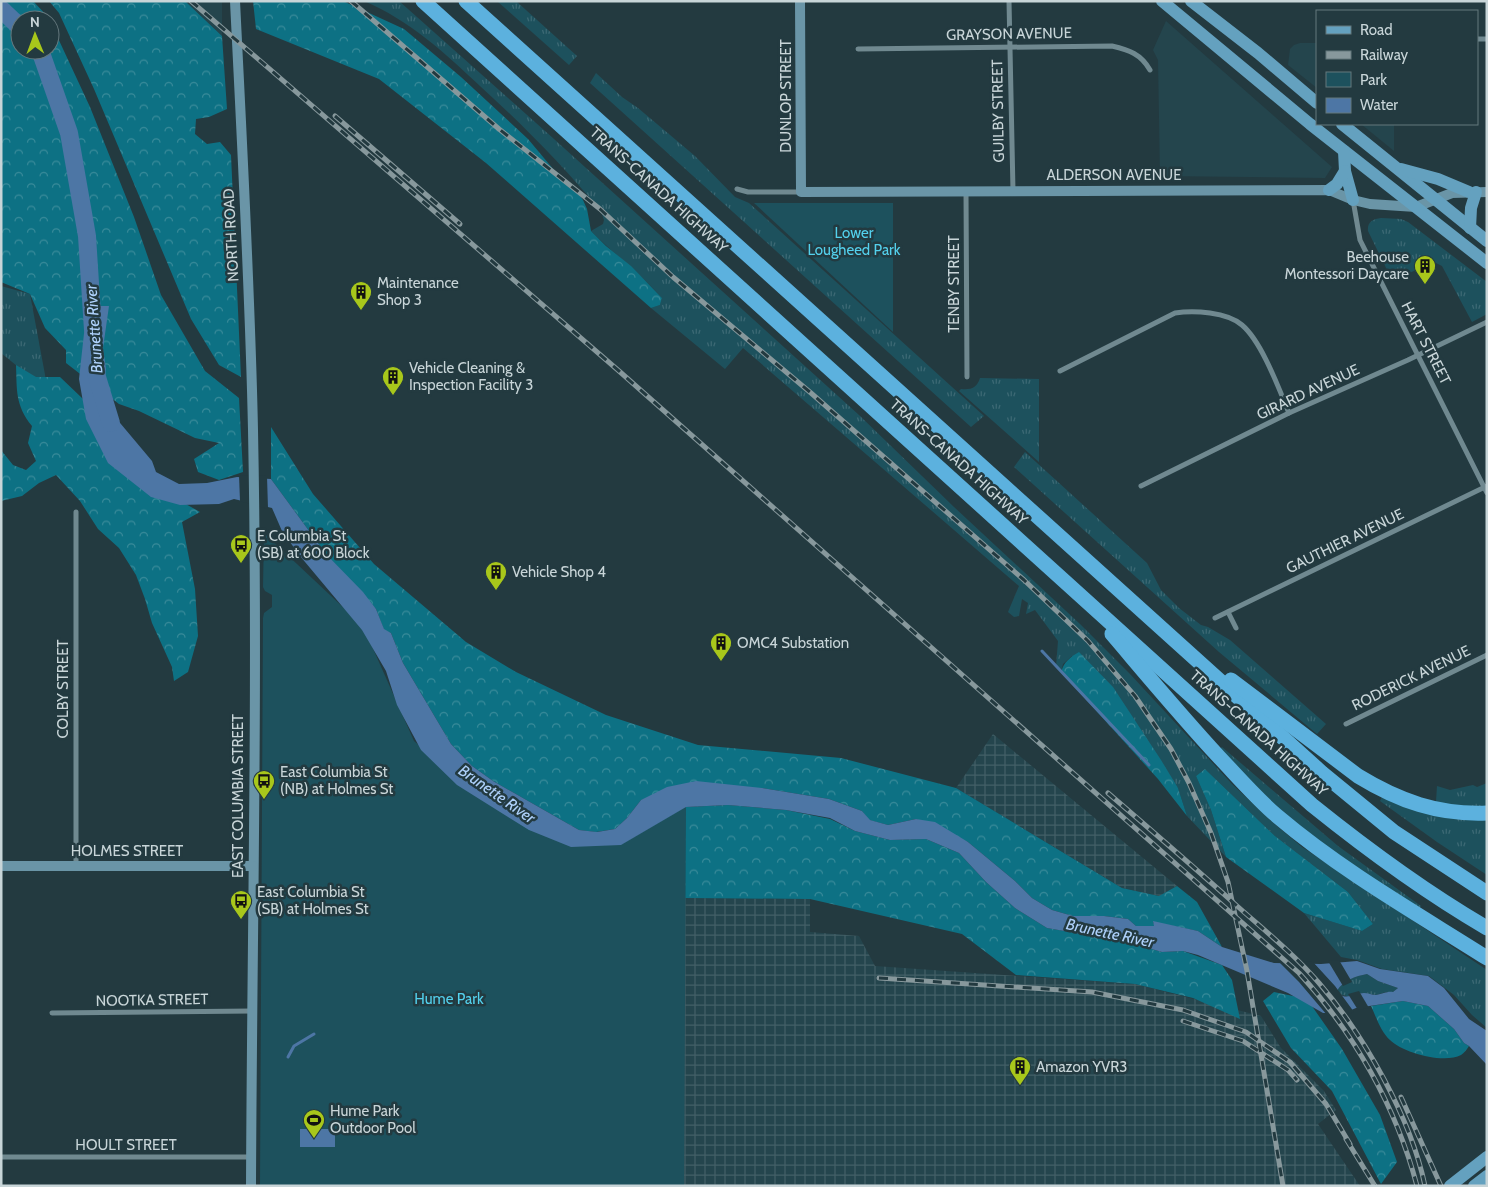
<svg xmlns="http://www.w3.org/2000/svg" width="1488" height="1187" font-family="Cabin,sans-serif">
<defs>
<pattern id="industrial-grid" width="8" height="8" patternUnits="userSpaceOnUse" patternTransform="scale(1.25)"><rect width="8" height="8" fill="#24454d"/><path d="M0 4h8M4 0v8" fill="none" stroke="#425f66"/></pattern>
<pattern id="grass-tufts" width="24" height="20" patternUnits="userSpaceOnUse" patternTransform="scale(1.25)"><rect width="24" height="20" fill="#1d515d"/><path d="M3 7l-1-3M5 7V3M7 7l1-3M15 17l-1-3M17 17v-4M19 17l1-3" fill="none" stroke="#3c6974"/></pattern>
<pattern id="forest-crowns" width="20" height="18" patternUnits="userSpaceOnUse" patternTransform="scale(1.25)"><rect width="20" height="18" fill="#0d7184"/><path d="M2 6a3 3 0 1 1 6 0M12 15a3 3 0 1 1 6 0" fill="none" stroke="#3a8b9a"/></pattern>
</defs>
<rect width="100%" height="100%" fill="#233a40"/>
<g fill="#24454d">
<polygon points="185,1 222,1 222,36"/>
<polygon points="1166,21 1332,167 1325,178 1160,176 1158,60 1153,50"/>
<polygon points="1300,43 1317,43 1317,88 1288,65 1290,49 1294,45"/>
<polygon points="1361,124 1394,124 1394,151"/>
</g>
<g fill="url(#industrial-grid)">
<polygon points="993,734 1177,886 1160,896 1122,888 956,788"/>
<polygon points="684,898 810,899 810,932 859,936 875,966 1135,984 1261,1016 1281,1048 1324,1091 1336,1110 1318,1124 1360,1186 684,1186"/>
</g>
<g fill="url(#grass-tufts)">
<path d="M364,1H399L554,139L859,415L954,507L1080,624L1130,674L1232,784L1271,821L1302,847L1487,970V1028L1472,1015L1454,995L1429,976L1382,969L1357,960L1341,957L1304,913L1362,931L1373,924L1348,892L1275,836L1205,769L1196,776L1211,810L1226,857L1187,816L1178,788L1072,656L1063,664L1061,672L1056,667L1058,641L1035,610L1026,614L1028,603L1022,599L1019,616L1014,617L1008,612L1019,586L743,348L725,369L651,308L660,305L662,298C640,273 614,254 591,231L603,224L604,220L601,211C564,167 523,125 480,86C445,53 409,20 364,1Z"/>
<polygon points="497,1 516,1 577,56 569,65"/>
<polygon points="596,73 622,97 638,108 695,156 735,197 749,203 759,212 984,416 971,427 590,83"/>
<path d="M1381,218L1401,219L1408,222L1487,282V314L1472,322L1442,266L1434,262L1398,278H1391L1368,231C1367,222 1373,219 1381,218Z"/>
<polygon points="1,286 30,294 48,391 1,353"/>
<path d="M980,378L1039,379V462L959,391L961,389C971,390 977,388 980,378Z"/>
<polygon points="1025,452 1147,563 1161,590 1179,608 1201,625 1208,627 1230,640 1326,724 1317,734 1219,652 1014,467"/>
<polygon points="1222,747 1338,846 1421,906 1419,909 1328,849 1265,797 1220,749"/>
<polygon points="1487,783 1487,806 1458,806 1436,802 1437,786 1450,790 1473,785 1477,787"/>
<polygon points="1382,797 1487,819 1487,875 1437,842 1380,801"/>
<path d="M1367,974L1378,981L1398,988L1393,992H1386L1376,995L1362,993L1350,997L1339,994L1337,991C1342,981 1356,976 1367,974Z"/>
</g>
<g fill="url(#forest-crowns)">
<polygon points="1,1 33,1 49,18 49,20 20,20 20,50 50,50 50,21 90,107 134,217 161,295 205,371 239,398 243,472 219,480 198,472 194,459 219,443 195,438 139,411 119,404 66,363 66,350 45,328 30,294 1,282"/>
<polygon points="49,1 185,1 222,36 227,109 209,117 196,119 195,134 207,144 220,142 231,155 241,377 219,365 191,319 94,89 59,13"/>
<polygon points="253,1 343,1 404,29 461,77 528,139 554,170 575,189 583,200 587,209 591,231 606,246 631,266 662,298 660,305 651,308 486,163 379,79 256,29"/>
<path d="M16,365L36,377H60L104,419L159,489L200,512L182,522L195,589L198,636L188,672L174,681L172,667L152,623L145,599L136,575L119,548L98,529L80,501L56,475L39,483L22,496L1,501V450L13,465L26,470L36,461L28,443L32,426C15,405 17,390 16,365Z"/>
<polygon points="271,427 313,494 374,564 466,642 516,672 606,715 698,745 841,758 956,788 1122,888 1159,896 1177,886 1197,902 1222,947 1198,931 1153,922 1155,926 1136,926 1128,919 1104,916 1073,916 1052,910 1032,898 1015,881 968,842 916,819 888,825 869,820 862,811 829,799 762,788 641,800 627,818 615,829 596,832 579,830 493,781 472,766 451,744 403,663 391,633 384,630 376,609 326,554 271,479"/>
<path d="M1079,652L1113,687L1161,760L1178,788L1187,816L1158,779L1061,672C1064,662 1070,657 1079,652Z"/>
<polygon points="305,746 621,845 686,807 728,805 786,810 830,819 855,831 890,840 926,839 959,853 986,882 1015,908 1047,928 1127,942 1162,952 1183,951 1222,965 1232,980 1240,1019 1193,998 1135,984 1016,975 962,934 810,899 685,898 684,989"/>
<polygon points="1205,769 1275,836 1348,892 1373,924 1362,931 1304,913 1226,857 1211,810 1196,776"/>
<polygon points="1274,992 1307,999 1342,1049 1380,1115 1397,1162 1381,1184 1332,1091 1291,1048 1263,1001"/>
<path d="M1403,1001L1428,1006L1454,1029L1464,1043L1469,1046C1467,1049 1464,1053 1461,1055C1444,1064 1403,1053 1390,1040C1381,1032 1376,1017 1371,1006Z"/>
</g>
<g fill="#1d515d">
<polygon points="754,203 893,203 893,332"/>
<polygon points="264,533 363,626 414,741 470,790 529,830 621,845 686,807 684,1186 260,1186 263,618 264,613 272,607 272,595 265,591 263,587"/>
</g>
<g fill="#4d76a5" fill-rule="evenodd">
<path d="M87,306H109L103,348L106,369L99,392L110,411L152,461L156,472L179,484L207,483L237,477L271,479L326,554L363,592L376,609L384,629L391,633L403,663L451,744L472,766L493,781L579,830L597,832L615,829L627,818L641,800L667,787L696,781L762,788L829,799L862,811L870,820L888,825L916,819L935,822L968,842L1015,881L1032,898L1052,910L1073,916H1104L1128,919L1136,926H1154L1153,921L1198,931L1222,947L1274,963L1321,964L1357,961L1380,969L1428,976L1444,988L1469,1019L1487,1031V1065L1469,1046L1464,1043L1454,1029L1428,1006L1403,1001L1356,1008L1344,1013H1323L1288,993L1198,955L1183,951L1162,952L1127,942L1047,928L1015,908L986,882L959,853L926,839L890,840L855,831L830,818L786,810L728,805L686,807L621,845L571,847L529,830L457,785L421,750L397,705L386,671L362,630L300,556L282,531L272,508L234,499L219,504L180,505L151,497L108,463L86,419L79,379ZM1367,974L1378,981L1398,988L1393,992C1387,991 1383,994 1376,995C1372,995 1368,993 1364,993C1354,993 1344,1002 1337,991C1342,981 1356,976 1367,974Z"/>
<rect x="300" y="1129" width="35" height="18"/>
</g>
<g fill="#233a40">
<polygon points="239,475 267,476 268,509 240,501"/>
<polygon points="1339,960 1352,982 1343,986 1328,961"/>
<polygon points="1278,961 1313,962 1335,986 1354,1012 1344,1016 1327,1015 1299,982"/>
<polygon points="1359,991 1369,1008 1358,1010 1348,994"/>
</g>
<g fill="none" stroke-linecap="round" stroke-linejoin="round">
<g stroke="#4d76a5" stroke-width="3">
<polyline points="1042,651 1149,765"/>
<polyline points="288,1057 294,1046 314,1034"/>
</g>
<g stroke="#4d76a5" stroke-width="18">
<polyline points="1,9 20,27"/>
<polyline points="40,50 69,133 87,236 93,330"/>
<polyline points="96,366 97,377 111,423"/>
</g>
<g stroke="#708990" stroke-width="5">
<polyline points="1009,1 1013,191"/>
<polyline points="1477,39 1487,39"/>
<path d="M858,49L1112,46C1129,50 1141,54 1150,70"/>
<polyline points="737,189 748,192 801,192"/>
<polyline points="966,191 967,377"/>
<polyline points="1353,200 1360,240 1487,493"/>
<path d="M1060,371L1175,313C1194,310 1227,312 1242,325C1262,342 1279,389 1289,413"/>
<polyline points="1141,486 1289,413 1408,360 1487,322"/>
<polyline points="1228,612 1236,628"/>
<polyline points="1215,618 1487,486"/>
<polyline points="1346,724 1487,655"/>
<polyline points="76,866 76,512"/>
<polyline points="52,1013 252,1011"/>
<polyline points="1,1157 251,1157"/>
</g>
<g stroke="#6a95a7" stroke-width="10">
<path d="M235,1C242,144 250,287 253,430C258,681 252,934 251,1186"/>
<polyline points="800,1 801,192 1329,190 1353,200 1370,204 1416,207 1452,193 1487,192"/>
<polyline points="1,866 253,866"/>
</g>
<g stroke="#64a1bf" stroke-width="12">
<polyline points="1162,1 1310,124 1487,263"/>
<polyline points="1191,1 1258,53 1317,103"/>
<polyline points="1342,124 1487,241"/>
<polyline points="1344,151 1345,171 1353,200"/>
<polyline points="1401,169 1438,179 1469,192"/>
<polyline points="1329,190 1337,184 1345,171"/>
<polyline points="1470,228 1471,208 1476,192"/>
<polyline points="1450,1186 1487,1157"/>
<polyline points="1474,1186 1487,1176"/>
</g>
<g stroke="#5cb1de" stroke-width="15">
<path d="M423,1L1312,805C1368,850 1425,892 1487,928"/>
<polyline points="466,1 1322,773 1394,832 1487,893"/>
<path d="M1112,634C1147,675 1182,717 1219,757C1238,777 1256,798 1277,816C1342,871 1416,913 1487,958"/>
<path d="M1231,680L1358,776C1399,801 1438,815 1487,813"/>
</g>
<g stroke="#87989c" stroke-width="5">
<g id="rail">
<path d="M191,1L619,371L1299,973C1354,1033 1396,1106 1417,1186"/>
<polyline points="351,1 499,129 600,209 673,277 811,393 1024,580 1088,641 1135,696 1171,749 1189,783 1211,833 1228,882 1247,971 1283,1186"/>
<polyline points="335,116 460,224"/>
<path d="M1108,793C1151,830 1194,867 1236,905C1264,930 1294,954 1319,983C1364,1035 1411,1118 1425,1186"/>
<polyline points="879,978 1092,992 1183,1010 1246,1032 1290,1062 1326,1104 1350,1144"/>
<polyline points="1183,1021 1243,1041 1288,1070 1297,1080"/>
<polyline points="1401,1097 1441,1186"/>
<polyline points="1346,1139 1375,1186"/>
</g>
</g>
<use href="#rail" stroke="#233a40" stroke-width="3" stroke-dasharray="9" stroke-linecap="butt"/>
</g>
<defs>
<g id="building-pin" transform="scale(1.125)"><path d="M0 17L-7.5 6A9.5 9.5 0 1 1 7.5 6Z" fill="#a8c71b" stroke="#233a40"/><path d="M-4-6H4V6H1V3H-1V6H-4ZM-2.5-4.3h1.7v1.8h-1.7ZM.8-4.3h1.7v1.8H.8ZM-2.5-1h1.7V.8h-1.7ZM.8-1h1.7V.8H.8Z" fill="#111"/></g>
<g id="bus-pin" transform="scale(1.125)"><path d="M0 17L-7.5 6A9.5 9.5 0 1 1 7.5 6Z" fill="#a8c71b" stroke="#233a40"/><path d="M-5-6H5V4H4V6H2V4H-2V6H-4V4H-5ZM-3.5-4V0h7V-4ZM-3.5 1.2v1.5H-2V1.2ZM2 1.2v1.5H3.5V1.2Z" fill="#111"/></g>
<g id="stadium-pin" transform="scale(1.125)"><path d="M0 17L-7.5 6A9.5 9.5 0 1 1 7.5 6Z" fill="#a8c71b" stroke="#233a40"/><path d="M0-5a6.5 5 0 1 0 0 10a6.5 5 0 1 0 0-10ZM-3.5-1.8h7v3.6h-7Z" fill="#111"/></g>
</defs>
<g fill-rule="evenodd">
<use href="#building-pin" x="1425" y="266"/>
<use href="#building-pin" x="361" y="292"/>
<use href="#building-pin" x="393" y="377"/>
<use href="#bus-pin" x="241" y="545"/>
<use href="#building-pin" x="496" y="572"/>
<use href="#building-pin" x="721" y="643"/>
<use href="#bus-pin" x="264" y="781"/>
<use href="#bus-pin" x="241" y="901"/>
<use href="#building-pin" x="1020" y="1067"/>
<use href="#stadium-pin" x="314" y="1120"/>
</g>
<g text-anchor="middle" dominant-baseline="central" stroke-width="5" stroke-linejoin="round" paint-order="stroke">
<g font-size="15" fill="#c8d5d8" stroke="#233a40">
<text transform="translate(1009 34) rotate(-1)">GRAYSON AVENUE</text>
<text transform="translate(786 96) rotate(-90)">DUNLOP STREET</text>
<text transform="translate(998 111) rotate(-91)">GUILBY STREET</text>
<text x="1114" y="175">ALDERSON AVENUE</text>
<text transform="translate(659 190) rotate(42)">TRANS-CANADA HIGHWAY</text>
<text transform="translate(231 235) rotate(-93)">NORTH ROAD</text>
<text transform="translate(954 284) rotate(-90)">TENBY STREET</text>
<text transform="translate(1426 343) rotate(63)">HART STREET</text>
<text transform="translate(1308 392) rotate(-25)">GIRARD AVENUE</text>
<text transform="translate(959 462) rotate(42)">TRANS-CANADA HIGHWAY</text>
<text transform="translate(1345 541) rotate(-26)">GAUTHIER AVENUE</text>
<text transform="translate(1411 678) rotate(-26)">RODERICK AVENUE</text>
<text transform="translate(63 689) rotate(-90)">COLBY STREET</text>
<text transform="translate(1259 733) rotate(42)">TRANS-CANADA HIGHWAY</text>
<text transform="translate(238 796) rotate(-90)">EAST COLUMBIA STREET</text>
<text x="127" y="851">HOLMES STREET</text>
<text transform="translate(152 1000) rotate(-1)">NOOTKA STREET</text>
<text x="126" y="1145">HOULT STREET</text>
</g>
<g font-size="15" fill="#53d1ed" stroke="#233a40">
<text x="854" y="233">Lower<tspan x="854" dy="17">Lougheed Park</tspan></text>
<text x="449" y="999">Hume Park</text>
</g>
<g font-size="15" fill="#c8d5d8" stroke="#233a40" text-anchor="start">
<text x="1409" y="257" text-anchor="end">Beehouse<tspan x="1409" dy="17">Montessori Daycare</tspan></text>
<text x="377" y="283">Maintenance<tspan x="377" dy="17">Shop 3</tspan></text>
<text x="409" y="368">Vehicle Cleaning &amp;<tspan x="409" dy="17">Inspection Facility 3</tspan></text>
<text x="257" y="536">E Columbia St<tspan x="257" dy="17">(SB) at 600 Block</tspan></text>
<text x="512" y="572">Vehicle Shop 4</text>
<text x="737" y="643">OMC4 Substation</text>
<text x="280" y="772">East Columbia St<tspan x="280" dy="17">(NB) at Holmes St</tspan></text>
<text x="257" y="892">East Columbia St<tspan x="257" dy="17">(SB) at Holmes St</tspan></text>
<text x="1036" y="1067">Amazon YVR3</text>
<text x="330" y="1111">Hume Park<tspan x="330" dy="17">Outdoor Pool</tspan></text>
</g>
<g font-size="16" font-style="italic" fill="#aed1fb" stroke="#233a40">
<text transform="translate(94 329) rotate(-94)">Brunette River</text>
<text transform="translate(497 794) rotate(35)">Brunette River</text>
<text transform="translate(1110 933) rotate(12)">Brunette River</text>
</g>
</g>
<rect width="1488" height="1187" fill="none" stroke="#c8d5d8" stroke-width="5"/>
<rect x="1316" y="10" width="162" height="115" fill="#233a40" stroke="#65787d"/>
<rect x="1326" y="26" width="25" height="8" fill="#64a1bf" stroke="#65787d"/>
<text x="1360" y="35" font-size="15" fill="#c8d5d8">Road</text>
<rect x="1326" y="51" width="25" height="8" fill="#87989c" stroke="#65787d"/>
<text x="1360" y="60" font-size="15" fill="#c8d5d8">Railway</text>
<rect x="1326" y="72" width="25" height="15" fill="#1d515d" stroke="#65787d"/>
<text x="1360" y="85" font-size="15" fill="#c8d5d8">Park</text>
<rect x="1326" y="98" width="25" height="15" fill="#4d76a5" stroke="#65787d"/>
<text x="1360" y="110" font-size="15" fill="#c8d5d8">Water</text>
<g transform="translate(35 35) rotate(359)"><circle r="24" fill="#233a40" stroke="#65787d"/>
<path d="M0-4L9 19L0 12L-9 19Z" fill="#a8c71b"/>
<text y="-8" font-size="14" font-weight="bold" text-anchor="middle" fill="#c8d5d8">N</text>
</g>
</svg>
